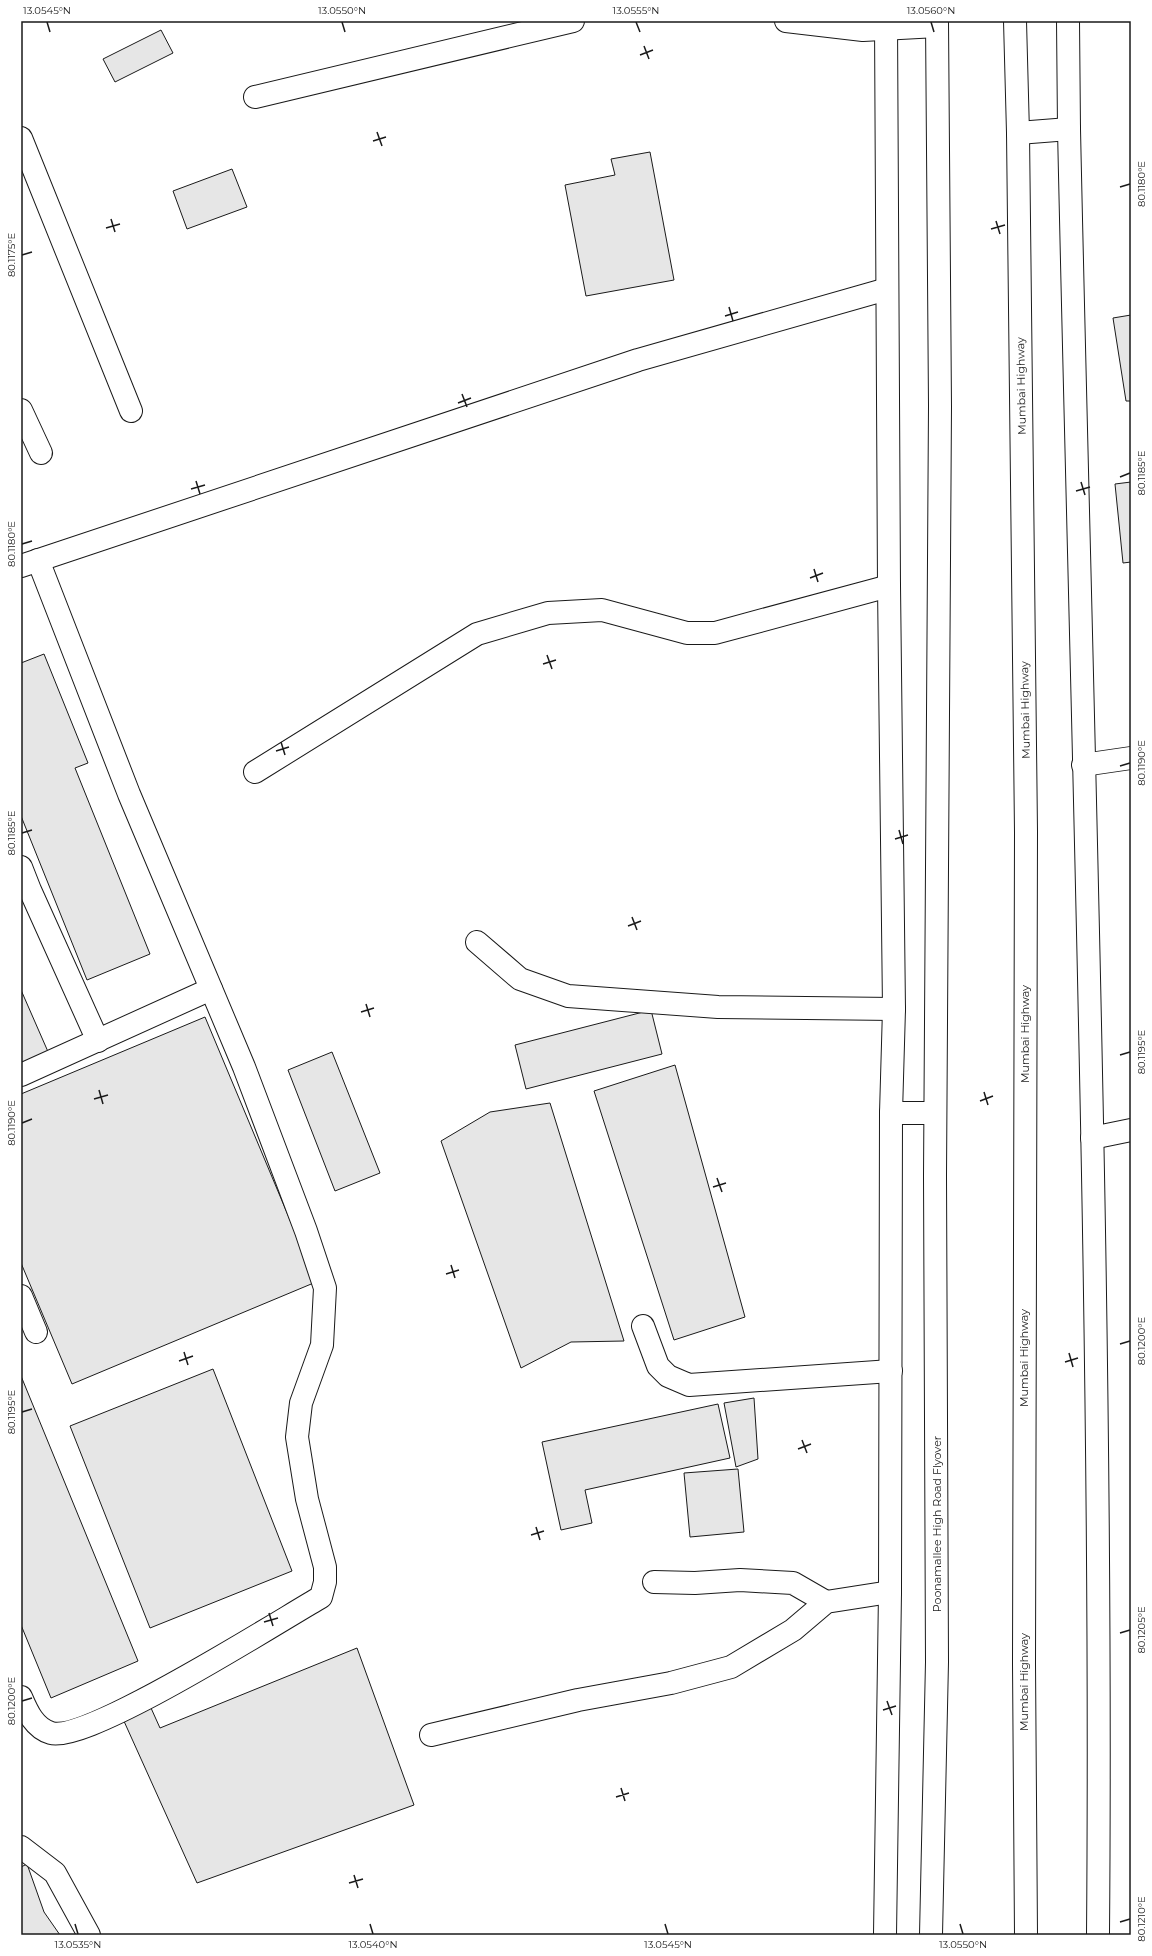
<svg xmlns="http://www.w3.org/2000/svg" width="1152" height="1956" font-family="Montserrat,sans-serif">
<rect width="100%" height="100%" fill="#fff"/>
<g fill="#e6e6e6" stroke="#1a1a1a">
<polygon points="161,30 173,53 115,82 103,59"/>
<polygon points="650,152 674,280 586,296 565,185 615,175 611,159"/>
<polygon points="232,169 247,207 187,229 173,191"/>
<polygon points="1131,315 1131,401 1126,401 1113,318"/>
<polygon points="1131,482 1131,562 1123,563 1115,484"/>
<polygon points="44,654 88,763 75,768 150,954 87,980 21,816 21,663"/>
<polygon points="21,990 49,1054 21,1067"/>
<polygon points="651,1010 662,1054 526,1089 515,1045"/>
<polygon points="205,1017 316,1282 72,1384 21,1263 21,1094"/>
<polygon points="332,1052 380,1173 335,1191 288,1070"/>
<polygon points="675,1065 745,1317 674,1340 594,1091"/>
<polygon points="550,1103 624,1341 571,1342 521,1368 441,1141 490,1112"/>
<polygon points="213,1369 292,1571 150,1628 70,1426"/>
<polygon points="21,1376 138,1661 51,1698 21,1625"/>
<polygon points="754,1398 758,1459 736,1467 724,1403"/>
<polygon points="718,1404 730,1458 585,1490 592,1523 561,1530 542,1442"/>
<polygon points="738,1469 744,1532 690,1537 684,1473"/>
<polygon points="357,1648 414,1805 197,1883 123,1719 151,1708 160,1728"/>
<polygon points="27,1864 44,1912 60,1935 21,1935 21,1867"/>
</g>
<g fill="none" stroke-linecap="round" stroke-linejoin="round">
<g stroke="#1a1a1a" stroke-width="24">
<g id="minor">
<polyline points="786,21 863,30 937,26"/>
<path d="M1068,21L1069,129C1082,731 1103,1333 1098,1935"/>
<polyline points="255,97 573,21"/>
<polyline points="21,138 131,411"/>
<polyline points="21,410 41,453"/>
<polyline points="21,566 638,360 887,289"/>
<polyline points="1083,765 1131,758"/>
<polyline points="255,772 477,634 548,613 602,610 687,633 715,633 889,586"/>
<polyline points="21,867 30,890 98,1041"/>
<polyline points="477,942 520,979 568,996 718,1007 894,1009"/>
<polyline points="21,1075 211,989"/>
<polyline points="1092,1138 1131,1130"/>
<polyline points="21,1296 36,1332"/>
<polyline points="643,1326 658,1366 668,1376 689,1385 891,1371"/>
<polyline points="654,1582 695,1583 740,1580 793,1583 826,1602"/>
<path d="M21,1697C27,1711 34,1728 51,1733C88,1743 279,1621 321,1597L325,1582V1567L307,1499L297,1437L301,1403L322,1345L325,1288L306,1231L244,1067L129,794L38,560"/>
<polyline points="431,1735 578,1700 671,1683 731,1667 793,1630 826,1602 890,1592"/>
<polyline points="21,1847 55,1873 89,1935"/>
<polyline points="885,1935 890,1592 891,1113 894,1009 889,586 886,21"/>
</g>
</g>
<g stroke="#1a1a1a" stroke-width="24">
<g id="highway">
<polyline points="1015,21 1018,133 1026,832 1024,1664 1026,1935"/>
<polyline points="1018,133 1069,129"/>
<polyline points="891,1113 935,1113"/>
<polyline points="931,1935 937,1662 935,1176 940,406 937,21"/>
</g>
</g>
<use href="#minor" stroke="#fff" stroke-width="22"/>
<use href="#highway" stroke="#fff" stroke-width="22"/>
</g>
<path fill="none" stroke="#1a1a1a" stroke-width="1.5" d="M47,22L50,32M342,22L345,32M636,22L640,32M931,22L934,32M644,46L649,59M640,55L653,50M377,132L382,146M373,141L386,137M1120,187L1130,184M111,219L115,232M996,221L1000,234M106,228L120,224M991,229L1005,225M22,255L32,252M729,307L733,321M725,316L738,312M462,394L467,407M458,403L471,398M1120,477L1130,473M196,481L200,494M1081,482L1085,495M191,489L205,485M1076,491L1090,487M22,544L32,541M814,569L818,582M810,578L823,573M547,655L552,669M543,664L556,660M281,742L285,755M276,751L289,747M1120,766L1130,763M899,830L903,844M22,833L32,830M895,839L908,835M632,917L637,930M628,926L641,921M366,1004L370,1017M361,1012L374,1008M1120,1055L1130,1052M99,1090L103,1104M984,1092L988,1105M94,1099L108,1095M980,1101L993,1096M22,1123L32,1119M717,1178L722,1192M713,1187L726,1183M451,1265L455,1278M446,1274L459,1270M1120,1344L1130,1341M184,1352L188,1365M1069,1353L1073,1367M179,1361L193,1356M1065,1362L1078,1358M22,1412L32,1409M802,1440L807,1453M798,1449L811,1444M536,1527L540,1540M531,1535L544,1531M269,1613L273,1626M264,1622L278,1618M1120,1633L1130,1630M22,1701L32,1698M887,1701L892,1715M883,1710L896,1706M621,1788L625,1801M616,1797L629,1793M354,1875L358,1888M349,1883L363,1879M1120,1922L1130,1919M75,1924L78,1934M370,1924L373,1934M665,1924L668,1934M960,1924L963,1934"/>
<g text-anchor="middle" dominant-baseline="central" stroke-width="3" stroke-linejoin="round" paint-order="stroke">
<g font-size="11" fill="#1a1a1a" stroke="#fff">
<text transform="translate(1021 386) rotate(-91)">Mumbai Highway</text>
<text transform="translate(1025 710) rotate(-91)">Mumbai Highway</text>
<text transform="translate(1025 1034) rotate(-90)">Mumbai Highway</text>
<text transform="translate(1024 1358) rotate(-90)">Mumbai Highway</text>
<text transform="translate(937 1524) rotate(-90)">Poonamallee High Road Flyover</text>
<text transform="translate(1024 1682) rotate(-90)">Mumbai Highway</text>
</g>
</g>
<rect width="1152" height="1956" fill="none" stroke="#ffffff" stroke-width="44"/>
<rect x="22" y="22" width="1108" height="1912" fill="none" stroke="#1a1a1a" stroke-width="1.5"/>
<g font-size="10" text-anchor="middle" fill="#1a1a1a">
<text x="47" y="14">13.0545°N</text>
<text x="342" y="14">13.0550°N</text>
<text x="636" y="14">13.0555°N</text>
<text x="931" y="14">13.0560°N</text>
<text transform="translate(1141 184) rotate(-90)" y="4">80.1180°E</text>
<text transform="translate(11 255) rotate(-90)" y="4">80.1175°E</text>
<text transform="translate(1141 473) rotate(-90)" y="4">80.1185°E</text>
<text transform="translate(11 544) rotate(-90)" y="4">80.1180°E</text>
<text transform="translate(1141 763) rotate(-90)" y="4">80.1190°E</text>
<text transform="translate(11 833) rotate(-90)" y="4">80.1185°E</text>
<text transform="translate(1141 1052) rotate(-90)" y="4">80.1195°E</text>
<text transform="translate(11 1123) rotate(-90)" y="4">80.1190°E</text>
<text transform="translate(1141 1341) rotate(-90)" y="4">80.1200°E</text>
<text transform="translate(11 1412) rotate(-90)" y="4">80.1195°E</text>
<text transform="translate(1141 1630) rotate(-90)" y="4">80.1205°E</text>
<text transform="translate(11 1701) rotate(-90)" y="4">80.1200°E</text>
<text transform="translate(1141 1919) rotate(-90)" y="4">80.1210°E</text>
<text x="78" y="1948">13.0535°N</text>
<text x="373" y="1948">13.0540°N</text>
<text x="668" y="1948">13.0545°N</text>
<text x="963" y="1948">13.0550°N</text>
</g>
</svg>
